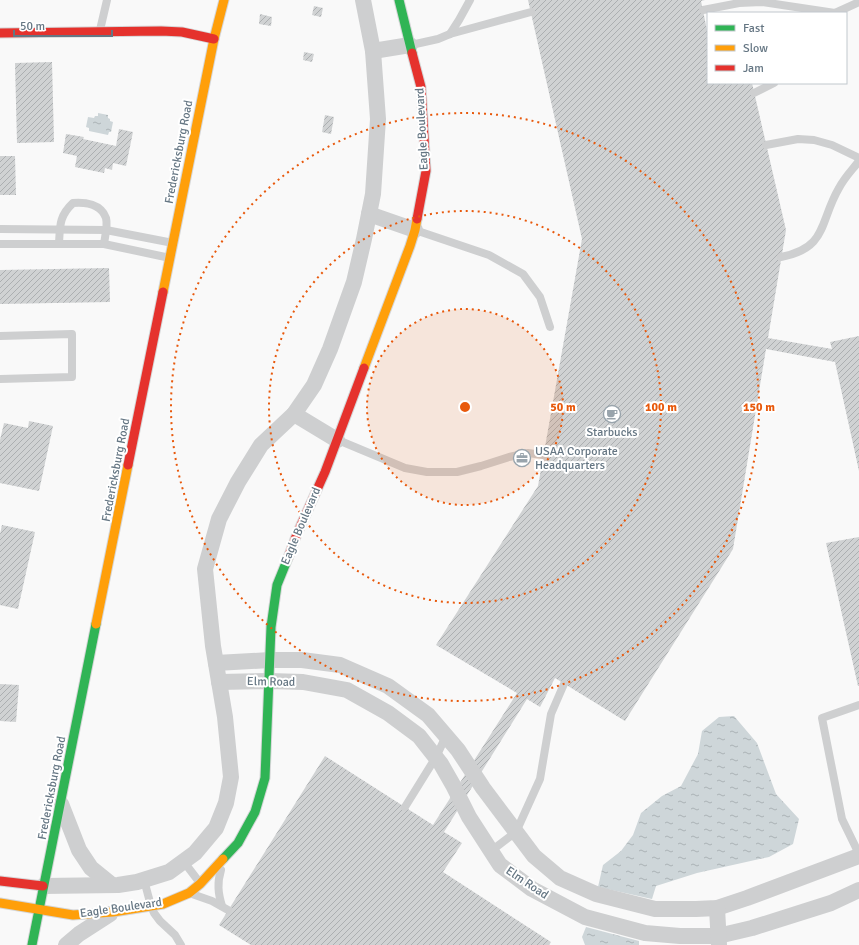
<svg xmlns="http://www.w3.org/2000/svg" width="859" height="945" font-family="Signika,sans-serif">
<defs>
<pattern id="water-ripples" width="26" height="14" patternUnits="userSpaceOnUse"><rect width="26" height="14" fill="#ced6d9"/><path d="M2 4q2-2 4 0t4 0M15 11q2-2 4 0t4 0" fill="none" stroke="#abb2b5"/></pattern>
<pattern id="building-hatch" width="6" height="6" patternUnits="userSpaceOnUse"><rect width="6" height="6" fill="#d0d2d3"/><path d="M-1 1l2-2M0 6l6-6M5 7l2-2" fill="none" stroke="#acafb1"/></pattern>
</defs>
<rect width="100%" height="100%" fill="#f9f9f9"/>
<g fill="url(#water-ripples)">
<polygon points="98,113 108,115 108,118 110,119 110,121 113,122 111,132 109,132 108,135 89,131 89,128 86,127 88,117 94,118 95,116 98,116"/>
<polygon points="734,716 757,743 776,794 799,819 793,844 769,857 697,873 656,886 652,899 598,887 603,865 621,851 633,835 641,813 662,796 681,786 698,754 702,731 719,717"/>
<polygon points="586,927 639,941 639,945 585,945 582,937"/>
</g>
<g fill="url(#building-hatch)">
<polygon points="528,0 705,0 701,1 708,35 708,83 752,83 786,230 768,338 832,349 830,342 859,336 859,471 835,362 766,349 733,549 625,721 555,678 540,707 527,699 444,832 462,843 443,872 551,942 549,945 251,945 219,925 325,756 433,825 517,693 436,645 538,486 582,239"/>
<polygon points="314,6 323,8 321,17 312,15"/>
<polygon points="260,14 272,17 271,26 259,24"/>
<polygon points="304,52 314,54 312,62 303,60"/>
<polygon points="52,62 54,142 17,143 15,63"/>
<polygon points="325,115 334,117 331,134 322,132"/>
<polygon points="119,129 133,132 126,166 113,163 112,170 105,168 104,173 75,167 77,156 63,153 66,134 84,137 83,139 116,146"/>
<polygon points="0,156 15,156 16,195 0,195"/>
<polygon points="109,268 110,302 0,304 0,270"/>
<polygon points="29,421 53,426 39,491 0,483 0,440 4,423 28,428"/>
<polygon points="2,525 35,532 18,609 0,605 0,534"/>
<polygon points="859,537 859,686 858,686 826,543"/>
<polygon points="0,684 19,685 16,722 0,721"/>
</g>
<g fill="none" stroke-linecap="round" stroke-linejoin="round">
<g stroke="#d5d6d7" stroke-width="11">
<g id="fast">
<polyline points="399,0 412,53"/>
<polyline points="223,859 238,843 255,812 265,778 271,627 277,585 288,558"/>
<polyline points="32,945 96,624"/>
</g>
</g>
<g stroke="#d5d6d7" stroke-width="11">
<g id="slow">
<polyline points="163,292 214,39 224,0"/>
<polyline points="364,368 410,246 415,230 417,219"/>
<polyline points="96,624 128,465"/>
<polyline points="0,903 73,915 113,912 163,904 189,893 200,884 223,859"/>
</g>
</g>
<g stroke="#d5d6d7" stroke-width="11">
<g id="jam">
<polyline points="0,33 161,31 182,32 214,39"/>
<polyline points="412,53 421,87 426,171 417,219"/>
<polyline points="128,465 163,292"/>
<polyline points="288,558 297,534 325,472 364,368"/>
<polyline points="0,881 43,886"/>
</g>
</g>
<g stroke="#cecfd0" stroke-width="8">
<polyline points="703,10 739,3 762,2 835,13"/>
<polyline points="835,13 859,2"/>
<polyline points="100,30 107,0"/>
<polyline points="450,34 459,20 470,0"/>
<polyline points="411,45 438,39 450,34 531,12"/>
<polyline points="754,93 774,83"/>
<polyline points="766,145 798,139 814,140 832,145 859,158"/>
<polyline points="0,229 106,230 173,243"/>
<polyline points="415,230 489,255 523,274 540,297 550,327"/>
<polyline points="0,244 104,244 170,258"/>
<path d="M59,244C60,226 59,216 73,203C85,202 101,204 106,218C108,226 105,236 104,244"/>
<path d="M781,257C828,248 819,222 839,188C844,178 852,170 859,161"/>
<polyline points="0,336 72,334 72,377 0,379"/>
<polyline points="338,440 405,468 427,472 457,472 481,466 509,457 528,453 543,455"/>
<polyline points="859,705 822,718 842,819 859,854"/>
<polyline points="405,807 436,757 446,736"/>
<polyline points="491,851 516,832 540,779 551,714 564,684"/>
<polyline points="184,862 200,883"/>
<path d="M221,870C217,883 218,893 222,906"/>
<polyline points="144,880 151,906 154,913 160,921 175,935 181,945"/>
<polyline points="192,894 212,901 228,910"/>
</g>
<g stroke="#cecfd0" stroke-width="16">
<polyline points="373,51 410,45"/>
<polyline points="369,214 415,230"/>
<polyline points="294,414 337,440"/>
<polyline points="216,663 270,660 302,660 340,665 388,686 428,715 458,750 483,788 534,856 560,878 596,894 655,909 696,909 717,908 747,898 859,856"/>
<polyline points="219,682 269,681 303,682 347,690 388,713 419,736 441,764 453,785 469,817 500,865 532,889 585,917 645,933 680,936 718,936 752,928 831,903 859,890"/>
<polyline points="61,804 79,850 91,868 112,885"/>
<polyline points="43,886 118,885 137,882 169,872 195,853 216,828 226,803 231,777 225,717 213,646 205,569 219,519 238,482 261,445 294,414 314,385 330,349 354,282 364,239 373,194 378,119 373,51 363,0"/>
<polyline points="717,908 719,945"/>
<polyline points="66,945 79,934 110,914"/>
</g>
<use href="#fast" stroke="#30b455" stroke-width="9"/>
<use href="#slow" stroke="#ff9f0a" stroke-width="9"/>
<use href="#jam" stroke="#e5322d" stroke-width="9"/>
</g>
<circle cx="465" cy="407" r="98" fill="#e8590c" fill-opacity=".12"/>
<g fill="none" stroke="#e8590c" stroke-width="2" stroke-dasharray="2 4">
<circle cx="465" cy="407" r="98"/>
<circle cx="465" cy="407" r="196"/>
<circle cx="465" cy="407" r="294"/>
</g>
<defs>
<g id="cafe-ring" transform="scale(0.9)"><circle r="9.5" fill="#fff" stroke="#99a4ac" stroke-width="1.5"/><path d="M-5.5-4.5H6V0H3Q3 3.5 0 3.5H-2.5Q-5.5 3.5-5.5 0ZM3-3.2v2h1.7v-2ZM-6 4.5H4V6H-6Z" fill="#99a4ac"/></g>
<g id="office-ring" transform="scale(0.9)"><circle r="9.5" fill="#fff" stroke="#99a4ac" stroke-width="1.5"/><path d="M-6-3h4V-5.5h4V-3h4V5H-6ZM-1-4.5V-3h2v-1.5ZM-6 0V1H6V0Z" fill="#99a4ac"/></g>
</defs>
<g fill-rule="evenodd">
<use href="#cafe-ring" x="612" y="414"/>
<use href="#office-ring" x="522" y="458"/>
</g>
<g text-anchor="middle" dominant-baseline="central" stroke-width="4" stroke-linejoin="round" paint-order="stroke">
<g font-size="12" fill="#657683" stroke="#fff">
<text transform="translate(422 129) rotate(-93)">Eagle Boulevard</text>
<text transform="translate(179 152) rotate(-79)">Fredericksburg Road</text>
<text transform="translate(116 470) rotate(-79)">Fredericksburg Road</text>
<text transform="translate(301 526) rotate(-67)">Eagle Boulevard</text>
<text transform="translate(271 682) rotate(1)">Elm Road</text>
<text transform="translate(52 788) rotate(-79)">Fredericksburg Road</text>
<text transform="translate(527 883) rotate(34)">Elm Road</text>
<text transform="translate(121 908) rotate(-8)">Eagle Boulevard</text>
</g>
<g font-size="12" fill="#657683" stroke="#fff">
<text x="612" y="432">Starbucks</text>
<text x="535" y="451" text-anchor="start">USAA Corporate<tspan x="535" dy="14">Headquarters</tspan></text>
</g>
</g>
<circle cx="465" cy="407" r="6" fill="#e8590c" stroke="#fff" stroke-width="2"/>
<g font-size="12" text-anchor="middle" font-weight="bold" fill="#e8590c" stroke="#fff" stroke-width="4" stroke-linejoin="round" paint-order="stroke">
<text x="563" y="411">50 m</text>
<text x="661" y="411">100 m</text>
<text x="759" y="411">150 m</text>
</g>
<rect x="707" y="12" width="140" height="72" fill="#ffffff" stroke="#c1c8cd"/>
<rect x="715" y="25" width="20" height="6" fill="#30b455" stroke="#c1c8cd"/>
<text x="743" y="32" font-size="12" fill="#657683">Fast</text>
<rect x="715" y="45" width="20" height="6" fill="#ff9f0a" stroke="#c1c8cd"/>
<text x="743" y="52" font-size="12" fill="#657683">Slow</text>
<rect x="715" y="65" width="20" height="6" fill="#e5322d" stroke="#c1c8cd"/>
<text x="743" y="72" font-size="12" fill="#657683">Jam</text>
<path d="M14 30v6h98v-6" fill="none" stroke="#657683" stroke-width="2"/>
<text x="20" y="30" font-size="12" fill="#657683" stroke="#ffffff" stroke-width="3" paint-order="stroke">50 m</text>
</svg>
